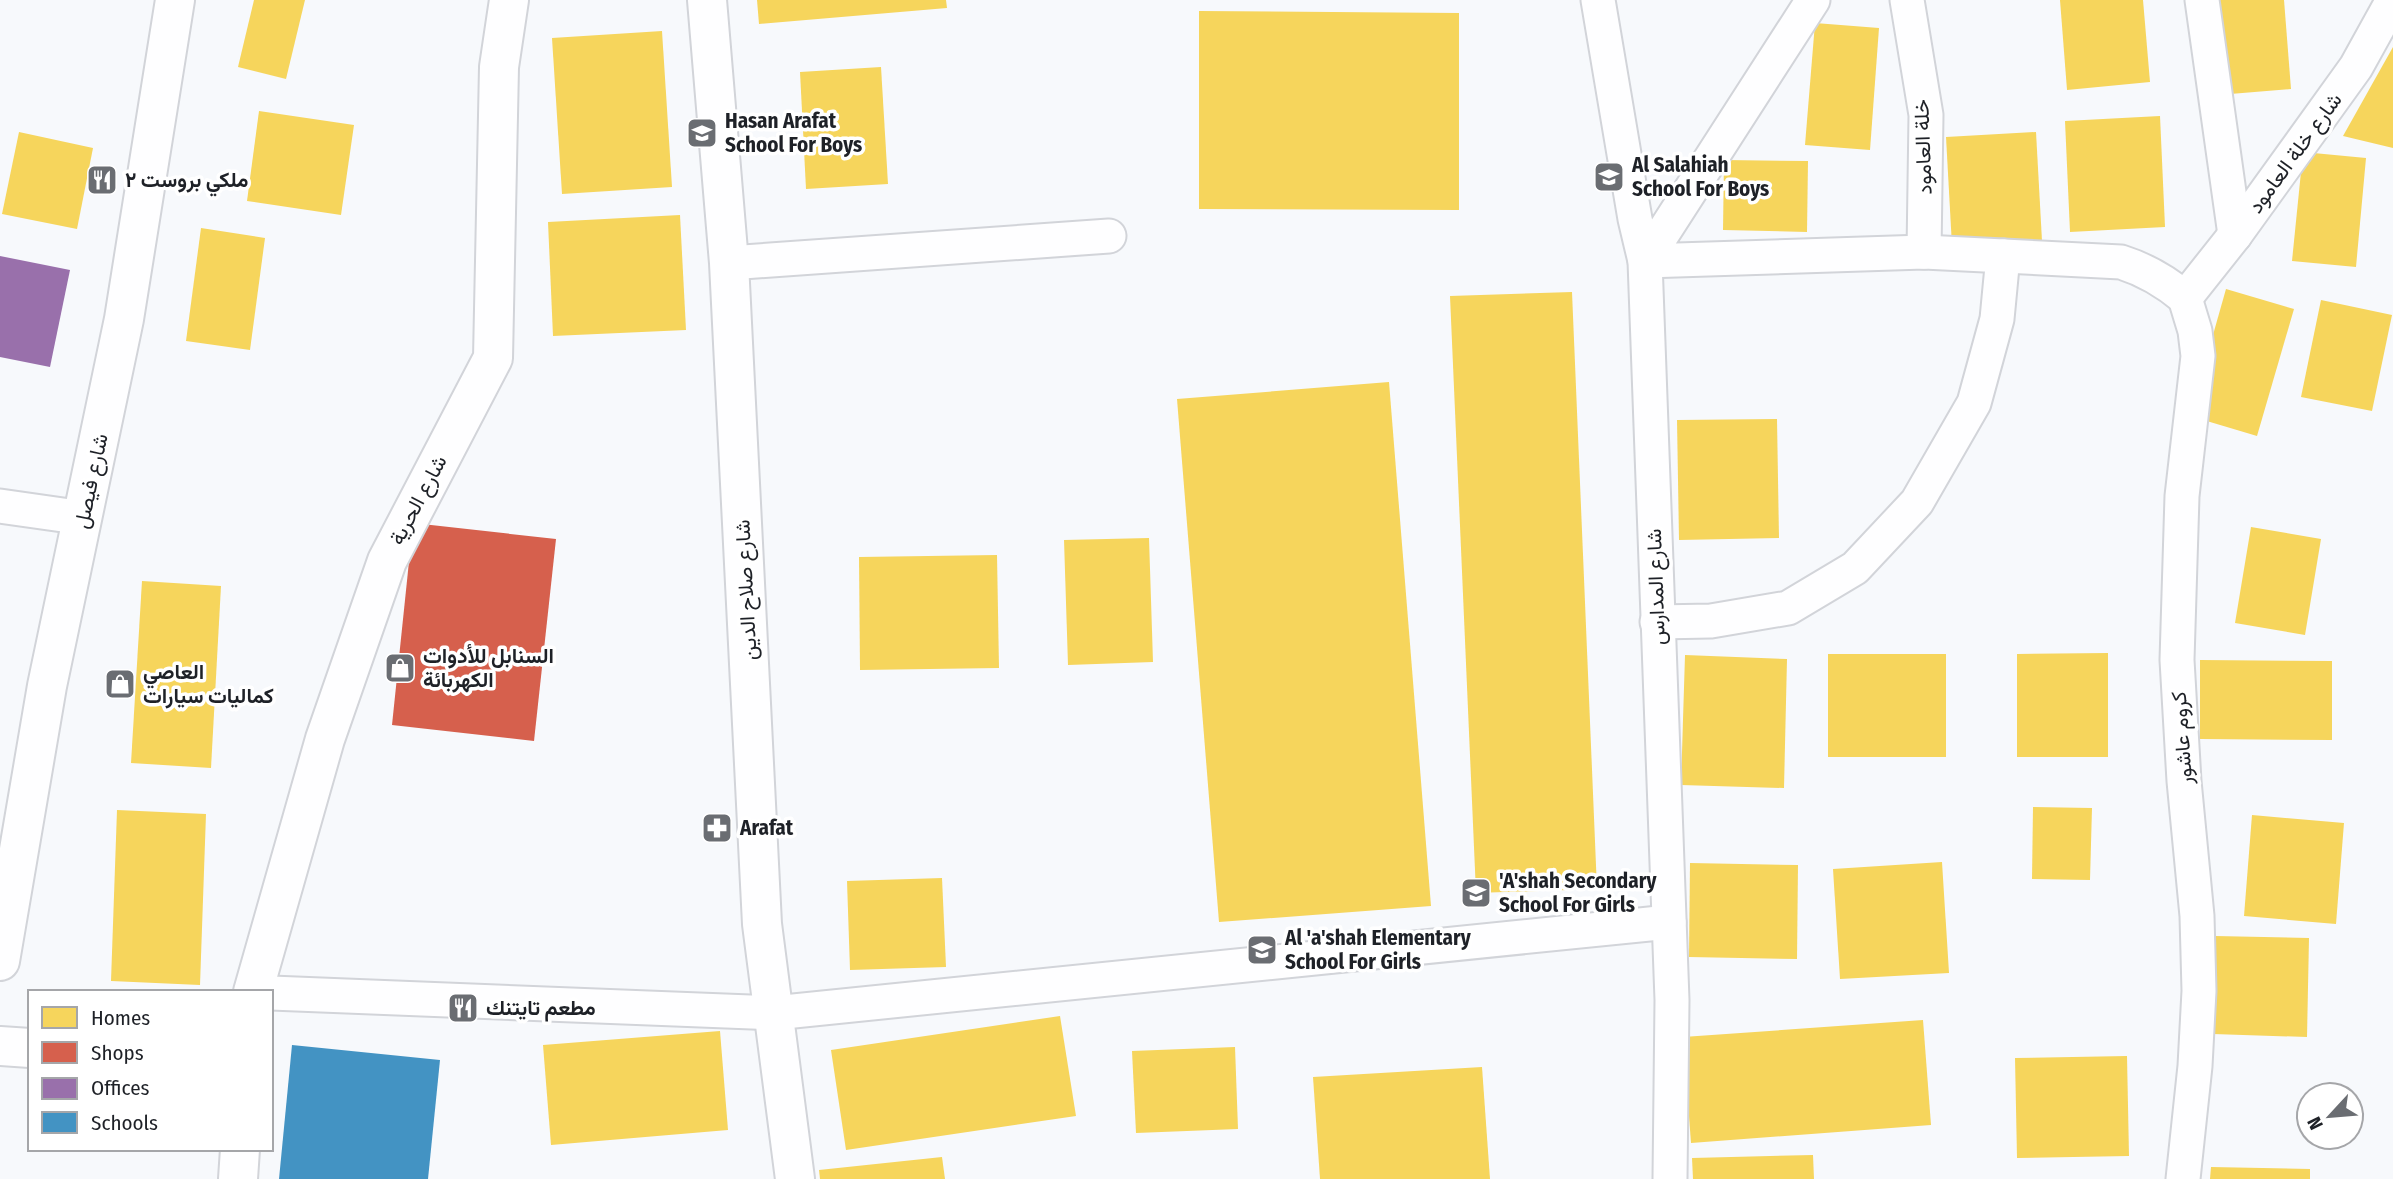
<svg xmlns="http://www.w3.org/2000/svg" width="2393" height="1179" font-family="'Fira Sans Condensed',Vazirmatn,sans-serif">
<rect width="100%" height="100%" fill="#f7f9fc"/>
<g fill="#f6d55c">
<polygon points="254,0 305,0 286,79 238,67"/>
<polygon points="757,0 946,0 947,8 759,24"/>
<polygon points="2060,0 2143,0 2150,82 2067,90"/>
<polygon points="2211,0 2284,0 2291,89 2218,95"/>
<polygon points="1199,11 1459,13 1459,210 1199,209"/>
<polygon points="1815,23 1879,28 1870,150 1805,145"/>
<polygon points="662,31 672,187 562,194 552,38"/>
<polygon points="2393,47 2393,148 2343,136"/>
<polygon points="881,67 888,184 806,189 800,72"/>
<polygon points="259,111 354,125 341,215 247,201"/>
<polygon points="2160,116 2165,227 2070,232 2065,121"/>
<polygon points="19,132 93,148 77,229 2,214"/>
<polygon points="2036,132 2042,241 1952,246 1946,137"/>
<polygon points="2303,152 2366,158 2356,267 2292,261"/>
<polygon points="1724,160 1808,161 1807,232 1723,230"/>
<polygon points="680,215 686,330 553,336 548,222"/>
<polygon points="201,228 265,238 250,350 186,341"/>
<polygon points="2226,289 2294,309 2257,436 2190,416"/>
<polygon points="1572,292 1597,889 1476,893 1450,296"/>
<polygon points="2321,300 2392,315 2372,411 2301,397"/>
<polygon points="1389,382 1431,906 1219,922 1177,399"/>
<polygon points="1777,419 1779,538 1679,540 1677,420"/>
<polygon points="2251,527 2321,539 2305,635 2235,623"/>
<polygon points="1149,538 1153,662 1068,665 1064,540"/>
<polygon points="997,555 999,668 860,670 859,557"/>
<polygon points="142,581 221,586 211,768 131,763"/>
<polygon points="2108,653 2108,757 2017,757 2017,654"/>
<rect x="1828" y="654" width="118" height="103"/>
<polygon points="1685,655 1787,659 1784,788 1681,785"/>
<polygon points="2200,660 2332,661 2332,740 2200,739"/>
<polygon points="2033,807 2092,808 2090,880 2032,879"/>
<polygon points="117,810 206,814 200,985 111,981"/>
<polygon points="2252,815 2344,823 2336,924 2244,916"/>
<polygon points="1942,862 1949,973 1840,979 1833,869"/>
<polygon points="1690,863 1798,865 1797,959 1689,957"/>
<polygon points="942,878 946,967 850,970 847,881"/>
<polygon points="2215,936 2309,938 2307,1037 2213,1034"/>
<polygon points="1060,1016 1076,1116 846,1150 831,1050"/>
<polygon points="1923,1020 1931,1125 1691,1143 1683,1037"/>
<polygon points="720,1031 728,1130 551,1145 543,1045"/>
<polygon points="1235,1047 1238,1129 1136,1133 1132,1051"/>
<polygon points="2127,1056 2129,1156 2017,1158 2015,1058"/>
<polygon points="1482,1067 1490,1179 1320,1179 1313,1077"/>
<polygon points="1813,1155 1814,1179 1693,1179 1692,1158"/>
<polygon points="942,1157 945,1179 820,1179 819,1170"/>
<polygon points="2211,1167 2310,1169 2310,1179 2210,1179"/>
</g>
<polygon fill="#d6604d" points="413,523 556,539 534,741 392,725"/>
<polygon fill="#9970ab" points="0,256 70,270 50,367 0,357"/>
<polygon fill="#4393c3" points="292,1045 440,1060 428,1179 279,1179"/>
<g fill="none" stroke-linecap="round" stroke-linejoin="round">
<g stroke="#d2d4d9" stroke-width="37">
<g id="street">
<polyline points="1598,0 1635,219 1645,261 1672,1000 1670,1179"/>
<path d="M1813,0L1645,261L1924,252L2121,262C2146,270 2165,281 2185,298"/>
<polyline points="1907,0 1926,115 1924,252"/>
<polyline points="2202,0 2235,235"/>
<polyline points="729,263 1109,236"/>
<polyline points="2185,298 2235,235 2356,67 2393,0"/>
<polyline points="0,506 84,518"/>
<polyline points="1657,622 1711,621 1788,608 1855,568 1917,502 1974,403 1997,319 2003,256"/>
<polyline points="271,993 774,1013 1669,922"/>
<polyline points="2183,1179 2195,1066 2199,991 2197,916 2184,781 2177,660 2182,496 2198,356 2195,331 2185,298"/>
</g>
</g>
<g stroke="#d2d4d9" stroke-width="42">
<g id="secondary">
<polyline points="707,0 729,263 762,924 795,1179"/>
<polyline points="0,961 47,686 124,319 175,0"/>
<polyline points="253,992 325,739 387,561 493,358 499,67 509,0"/>
<polyline points="0,1046 30,1048"/>
<polyline points="238,1179 240,1149"/>
</g>
</g>
<use href="#street" stroke="#fefeff" stroke-width="33"/>
<use href="#secondary" stroke="#fefeff" stroke-width="38"/>
</g>
<defs>
<g id="school-square" transform="scale(1.575)"><rect x="-9" y="-9" width="18" height="18" rx="4" fill="#6a6d72" stroke="#fff"/><path d="M0-5L7-2L0 1L-7-2ZM-4 1L0 2.5L4 1V4Q0 6-4 4Z" fill="#fff"/></g>
<g id="restaurant-square" transform="scale(1.575)"><rect x="-9" y="-9" width="18" height="18" rx="4" fill="#6a6d72" stroke="#fff"/><path d="M-5-6h1v4h1v-4h1v4h1v-4h1v5L-1.5 .5V6h-2V.5L-5-1ZM5-6V6H3V1.5H1.5Q1.5-4 5-6Z" fill="#fff"/></g>
<g id="shop-square" transform="scale(1.575)"><rect x="-9" y="-9" width="18" height="18" rx="4" fill="#6a6d72" stroke="#fff"/><path d="M-5-2.5h2.3a2.7 3.5 0 0 1 5.4 0H5L5.5 6h-11ZM-1.5-2.5h3a1.5 2.3 0 0 0-3 0Z" fill="#fff"/></g>
<g id="pharmacy-square" transform="scale(1.575)"><rect x="-9" y="-9" width="18" height="18" rx="4" fill="#6a6d72" stroke="#fff"/><path d="M-2-6h4v4h4v4h-4v4h-4v-4h-4v-4h4Z" fill="#fff"/></g>
</defs>
<g fill-rule="evenodd">
<use href="#school-square" x="702" y="133"/>
<use href="#school-square" x="1609" y="177"/>
<use href="#restaurant-square" x="102" y="180"/>
<use href="#shop-square" x="400" y="668"/>
<use href="#shop-square" x="120" y="684"/>
<use href="#pharmacy-square" x="717" y="828"/>
<use href="#school-square" x="1476" y="893"/>
<use href="#school-square" x="1262" y="950"/>
<use href="#restaurant-square" x="463" y="1008"/>
</g>
<g text-anchor="middle" dominant-baseline="central" stroke-width="7" stroke-linejoin="round" paint-order="stroke">
<g font-size="21" font-weight="bold" fill="#1e2127" stroke="#fff" text-anchor="start">
<text x="725" y="121">Hasan Arafat<tspan x="725" dy="24">School For Boys</tspan></text>
<text x="1632" y="165">Al Salahiah<tspan x="1632" dy="24">School For Boys</tspan></text>
<text x="125" y="180">ملكي بروست ٢</text>
<text x="423" y="656">السنابل للأدوات<tspan x="423" dy="24">الكهربائة</tspan></text>
<text x="143" y="672">العاصي<tspan x="143" dy="24">كماليات سيارات</tspan></text>
<text x="740" y="828">Arafat</text>
<text x="1499" y="881">'A'shah Secondary<tspan x="1499" dy="24">School For Girls</tspan></text>
<text x="1285" y="938">Al 'a'shah Elementary<tspan x="1285" dy="24">School For Girls</tspan></text>
<text x="486" y="1008">مطعم تايتنك</text>
</g>
<g font-size="21" fill="#1e2127" stroke="#fff">
<text transform="translate(1923 147) rotate(-92)">خلة العامود</text>
<text transform="translate(2295 153) rotate(-54)">شارع خلة العامود</text>
<text transform="translate(91 481) rotate(-78)">شارع فيصل</text>
<text transform="translate(418 500) rotate(-62)">شارع الحرية</text>
<text transform="translate(1656 587) rotate(-92)">شارع المدارس</text>
<text transform="translate(746 590) rotate(-93)">شارع صلاح الدين</text>
<text transform="translate(2182 738) rotate(-94)">كروم عاشور</text>
</g>
</g>
<rect x="28" y="990" width="245" height="161" fill="#ffffff" stroke="#a5a6a9" stroke-width="2"/>
<rect x="42" y="1007" width="35" height="21" fill="#f6d55c" stroke="#a5a6a9" stroke-width="2"/>
<text x="91" y="1025" font-size="21" fill="#1e2127">Homes</text>
<rect x="42" y="1042" width="35" height="21" fill="#d6604d" stroke="#a5a6a9" stroke-width="2"/>
<text x="91" y="1060" font-size="21" fill="#1e2127">Shops</text>
<rect x="42" y="1078" width="35" height="21" fill="#9970ab" stroke="#a5a6a9" stroke-width="2"/>
<text x="91" y="1095" font-size="21" fill="#1e2127">Offices</text>
<rect x="42" y="1112" width="35" height="21" fill="#4393c3" stroke="#a5a6a9" stroke-width="2"/>
<text x="91" y="1130" font-size="21" fill="#1e2127">Schools</text>
<g transform="translate(2330 1116) rotate(244)"><circle r="33" fill="#ffffff" stroke="#a5a6a9" stroke-width="2"/>
<path d="M0-5L12 26L0 18L-12 26Z" fill="#6a6d72"/>
<text y="-10" font-size="19" font-weight="bold" text-anchor="middle" fill="#1e2127">N</text>
</g>
</svg>
